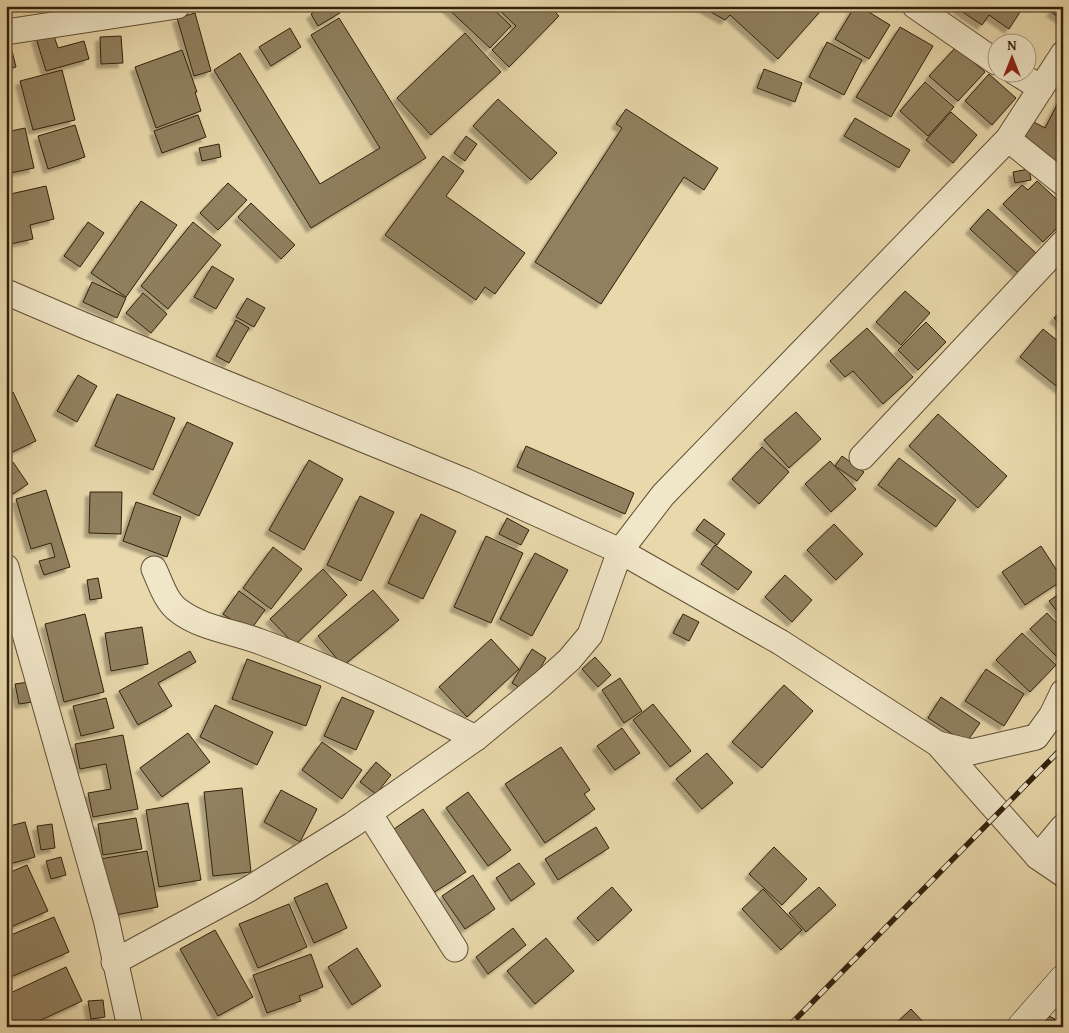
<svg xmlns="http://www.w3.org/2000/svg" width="1069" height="1033" font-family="'Gentium Book Plus',serif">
<defs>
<filter id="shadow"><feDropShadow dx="-4.5" dy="4.5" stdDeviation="1" flood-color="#0004"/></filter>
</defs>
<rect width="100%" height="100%" fill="#e8d8ab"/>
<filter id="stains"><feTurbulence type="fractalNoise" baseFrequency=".004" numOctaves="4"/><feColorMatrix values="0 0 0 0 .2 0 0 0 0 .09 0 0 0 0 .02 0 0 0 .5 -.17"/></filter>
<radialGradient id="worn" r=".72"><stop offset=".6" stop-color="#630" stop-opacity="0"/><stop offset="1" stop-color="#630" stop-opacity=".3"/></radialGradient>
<g fill="#90805f" stroke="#31210c" filter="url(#shadow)">
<polygon points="324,6 336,6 340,13 318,26 311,14"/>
<polygon points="445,6 490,6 511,26 490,48"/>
<polygon points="495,6 549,6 559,16 509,67 492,50 516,26"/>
<polygon points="700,6 825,6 778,59 730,15 725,20"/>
<polygon points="855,6 859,6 890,25 869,59 835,39"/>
<polygon points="960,6 1024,6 1009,29 989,15 982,25 958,9"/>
<polygon points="1055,6 1063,6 1063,20 1051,12"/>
<polygon points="195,13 211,71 194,76 177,18"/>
<polygon points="339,18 426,158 311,228 214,70 240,53 320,184 380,148 311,35"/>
<polygon points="900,27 933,46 891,117 856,97"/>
<polygon points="290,28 301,47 271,66 259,47"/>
<polygon points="53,33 58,48 84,41 89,59 46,71 36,38"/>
<polygon points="465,33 501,72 431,135 397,98"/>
<polygon points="121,36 123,63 101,64 100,37"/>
<polygon points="827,42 862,60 844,95 809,77"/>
<polygon points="956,47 985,72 958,101 929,76"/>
<polygon points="182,50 197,92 195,92 201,111 156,128 135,67"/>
<polygon points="12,51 16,67 6,70 6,52"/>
<polygon points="764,69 802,83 795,102 757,88"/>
<polygon points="62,70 75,120 33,130 20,81"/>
<polygon points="989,74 1016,98 992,125 965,101"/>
<polygon points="925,82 954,107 928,136 900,111"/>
<polygon points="498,99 557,153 531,180 473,126"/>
<polygon points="1060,99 1063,101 1063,166 1020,143 1032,121 1045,128"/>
<polygon points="626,109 718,168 704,190 684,177 601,304 535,262 622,128 616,124"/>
<polygon points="951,112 977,135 953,163 926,140"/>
<polygon points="198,115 206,137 162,153 154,131"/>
<polygon points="855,118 910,150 899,168 844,136"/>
<polygon points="75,125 85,157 48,169 38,136"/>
<polygon points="25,128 34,168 6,174 6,132"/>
<polygon points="466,136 477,144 465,161 454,153"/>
<polygon points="219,144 221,157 202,161 199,148"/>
<polygon points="443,156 464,171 446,196 525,253 495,294 485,287 476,300 385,235"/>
<polygon points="1029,169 1031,180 1015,183 1013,172"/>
<polygon points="1037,181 1063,205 1063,222 1043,242 1003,204 1022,185 1028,190"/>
<polygon points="228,183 247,200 218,230 200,213"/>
<polygon points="46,186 54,219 30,225 33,239 6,245 6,195"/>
<polygon points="141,201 177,225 126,297 91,273"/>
<polygon points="251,203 295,245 281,259 238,217"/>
<polygon points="988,209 1036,253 1018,273 970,229"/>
<polygon points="88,222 104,233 80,267 64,256"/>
<polygon points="193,222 221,245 168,309 141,286"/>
<polygon points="212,266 234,279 216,309 194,297"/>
<polygon points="92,282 126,298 117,318 83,302"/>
<polygon points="905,291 930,313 901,345 876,322"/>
<polygon points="143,293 167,314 151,333 126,313"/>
<polygon points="247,298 265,308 254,327 236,317"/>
<polygon points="1063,309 1063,327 1054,318"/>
<polygon points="236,320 249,328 229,363 216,356"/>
<polygon points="926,322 946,342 918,370 898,350"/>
<polygon points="867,328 913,377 883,404 853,371 845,377 830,361"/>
<polygon points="1043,329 1063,345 1063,386 1060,389 1020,357"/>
<polygon points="78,375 97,386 77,422 57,411"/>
<polygon points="13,392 36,441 6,455 6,395"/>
<polygon points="117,394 175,418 153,470 95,446"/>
<polygon points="796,412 821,439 789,468 764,440"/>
<polygon points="938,414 1007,476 978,508 909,446"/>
<polygon points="187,422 233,443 199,516 153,494"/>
<polygon points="526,446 634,493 625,514 517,467"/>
<polygon points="762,447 789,472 759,504 732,479"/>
<polygon points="842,456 864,472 857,481 835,466"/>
<polygon points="899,458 956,500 936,527 878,485"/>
<polygon points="309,460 343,479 304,550 269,530"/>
<polygon points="830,461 856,489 831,512 805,484"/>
<polygon points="13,462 28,484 13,494 6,484 6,466"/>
<polygon points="46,490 70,567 44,575 39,561 55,557 51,543 31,549 16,499"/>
<polygon points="90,492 122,492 121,534 89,533"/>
<polygon points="360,496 394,512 361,581 327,565"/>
<polygon points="136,502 181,517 167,557 123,541"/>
<polygon points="421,514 456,531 423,599 388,583"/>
<polygon points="507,518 529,530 521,545 499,534"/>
<polygon points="704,519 725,534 717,545 696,530"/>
<polygon points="834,524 863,554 836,580 807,550"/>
<polygon points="486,536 523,553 491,623 454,607"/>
<polygon points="715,545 752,572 738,590 701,564"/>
<polygon points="1041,546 1063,580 1025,605 1002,572"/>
<polygon points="273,547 302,569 271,609 243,588"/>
<polygon points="535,553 568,570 532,636 500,619"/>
<polygon points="323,569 347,595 295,645 270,619"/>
<polygon points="785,575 812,600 792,622 765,597"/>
<polygon points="98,578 102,598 90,600 87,580"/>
<polygon points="373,590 399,620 343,666 318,636"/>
<polygon points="239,591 265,610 249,632 223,614"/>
<polygon points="1063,591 1063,619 1049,601"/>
<polygon points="1047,613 1063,630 1063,653 1058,658 1030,629"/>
<polygon points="85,614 104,692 64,702 45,624"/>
<polygon points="683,614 699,622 689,641 673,633"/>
<polygon points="142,627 148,664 111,671 105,633"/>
<polygon points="1022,633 1056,665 1030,692 996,660"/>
<polygon points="491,639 519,669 467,717 439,687"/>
<polygon points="532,649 546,658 527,692 512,683"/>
<polygon points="190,651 196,662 158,683 172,706 138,725 119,691"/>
<polygon points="595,657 611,675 598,687 582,669"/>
<polygon points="247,659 321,686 306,726 232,699"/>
<polygon points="986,669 1024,694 1004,726 965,701"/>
<polygon points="620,678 642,711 624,723 602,690"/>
<polygon points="29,682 33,702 19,704 15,684"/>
<polygon points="784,685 813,711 762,768 732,742"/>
<polygon points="342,697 374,711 356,750 324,736"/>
<polygon points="941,697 980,723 966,743 928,718"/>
<polygon points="106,698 114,728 81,736 73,706"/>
<polygon points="653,704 691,751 670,767 633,720"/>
<polygon points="215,705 273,732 257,765 200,737"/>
<polygon points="622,728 640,753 615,770 597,746"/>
<polygon points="188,733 210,762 162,797 140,768"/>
<polygon points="123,735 138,809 93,817 88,793 111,789 106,764 80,769 75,744"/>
<polygon points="322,742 362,770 342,799 302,770"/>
<polygon points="561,747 590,790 584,794 595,809 545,843 505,784"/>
<polygon points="707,753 733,783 702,809 676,779"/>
<polygon points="376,762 391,775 376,794 360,782"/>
<polygon points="242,788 251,872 213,876 204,792"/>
<polygon points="281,790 317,809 300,842 264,822"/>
<polygon points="468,792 511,850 488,866 446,808"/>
<polygon points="188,803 201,880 159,887 146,810"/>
<polygon points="423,809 466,872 433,893 391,831"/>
<polygon points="136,818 142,849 103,855 98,824"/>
<polygon points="25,822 35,857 6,865 6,827"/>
<polygon points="52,824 55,848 41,850 37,826"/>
<polygon points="596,827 609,848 558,880 545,859"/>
<polygon points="774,847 807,879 782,905 749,874"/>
<polygon points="147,851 158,907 110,916 100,859"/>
<polygon points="61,857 66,875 51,879 46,861"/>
<polygon points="519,863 535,884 511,901 496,878"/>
<polygon points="27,865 48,911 6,929 6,874"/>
<polygon points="473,875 495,909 465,929 442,896"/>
<polygon points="327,883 347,928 314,943 294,898"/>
<polygon points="612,887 632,910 598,941 577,918"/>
<polygon points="819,887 836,905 806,932 789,913"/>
<polygon points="763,889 802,930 781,950 742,909"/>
<polygon points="289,904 307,947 258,968 239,924"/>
<polygon points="54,917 69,952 6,979 6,937"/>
<polygon points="513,928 526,945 488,974 476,957"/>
<polygon points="215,930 253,997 218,1016 180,949"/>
<polygon points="546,938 574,971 535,1004 507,971"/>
<polygon points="357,948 381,986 352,1005 328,967"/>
<polygon points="311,954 323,987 299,996 301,1001 267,1013 253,975"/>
<polygon points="66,967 82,1001 26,1027 15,1027 6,1009 6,995"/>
<polygon points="103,1000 105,1017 91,1019 88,1001"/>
<polygon points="911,1009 928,1027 892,1027"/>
<polygon points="1038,1011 1055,1019 1052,1027 1031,1027"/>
</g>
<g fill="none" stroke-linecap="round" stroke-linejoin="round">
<g stroke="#5f4f34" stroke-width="27">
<g id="street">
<polyline points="915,6 996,62"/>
<polyline points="6,32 177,6"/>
<polyline points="1015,72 1041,88"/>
<polyline points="1008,139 1063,183"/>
<polyline points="6,292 83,325 465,481 620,551 780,642 938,744 1038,857 1063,874"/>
<polyline points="862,457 1063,243"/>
<polyline points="6,567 106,919 130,1027"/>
<path d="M154,569C161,584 166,602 179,611C201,628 235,632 261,642C334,669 406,704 476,738"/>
<polyline points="938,744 971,752 1036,737 1052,715 1063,692"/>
<polyline points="369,813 455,949"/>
<polyline points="1038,857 1063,827"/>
<polyline points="114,962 249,889 352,825 476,738 542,684 569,660 590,635 620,551 663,495 1008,139 1063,54"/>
</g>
</g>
<g stroke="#31210c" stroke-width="29">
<polyline id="secondary" points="1021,1027 1063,979"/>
</g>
<use href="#street" stroke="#f0e6c8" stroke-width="25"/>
<use href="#secondary" stroke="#f0e6c8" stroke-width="28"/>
<g stroke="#31210c" stroke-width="5.5">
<polyline id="rail" points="788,1027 1063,747"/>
</g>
<use href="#rail" stroke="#f0e6c8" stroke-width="4" stroke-dasharray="11" stroke-linecap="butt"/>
</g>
<rect width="1069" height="1033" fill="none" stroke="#e8d8ab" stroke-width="25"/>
<rect x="8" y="8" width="1054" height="1018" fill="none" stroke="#31210c" stroke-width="2.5"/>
<rect x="12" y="12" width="1044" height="1008" fill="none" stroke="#31210c"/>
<g transform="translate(1012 58)"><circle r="24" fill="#f0e6c8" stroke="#a4977d"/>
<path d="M0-4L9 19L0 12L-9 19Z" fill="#8f2418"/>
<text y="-8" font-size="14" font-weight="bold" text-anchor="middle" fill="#31210c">N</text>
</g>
<rect width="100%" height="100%" filter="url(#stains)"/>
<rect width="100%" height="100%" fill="url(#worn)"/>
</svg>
